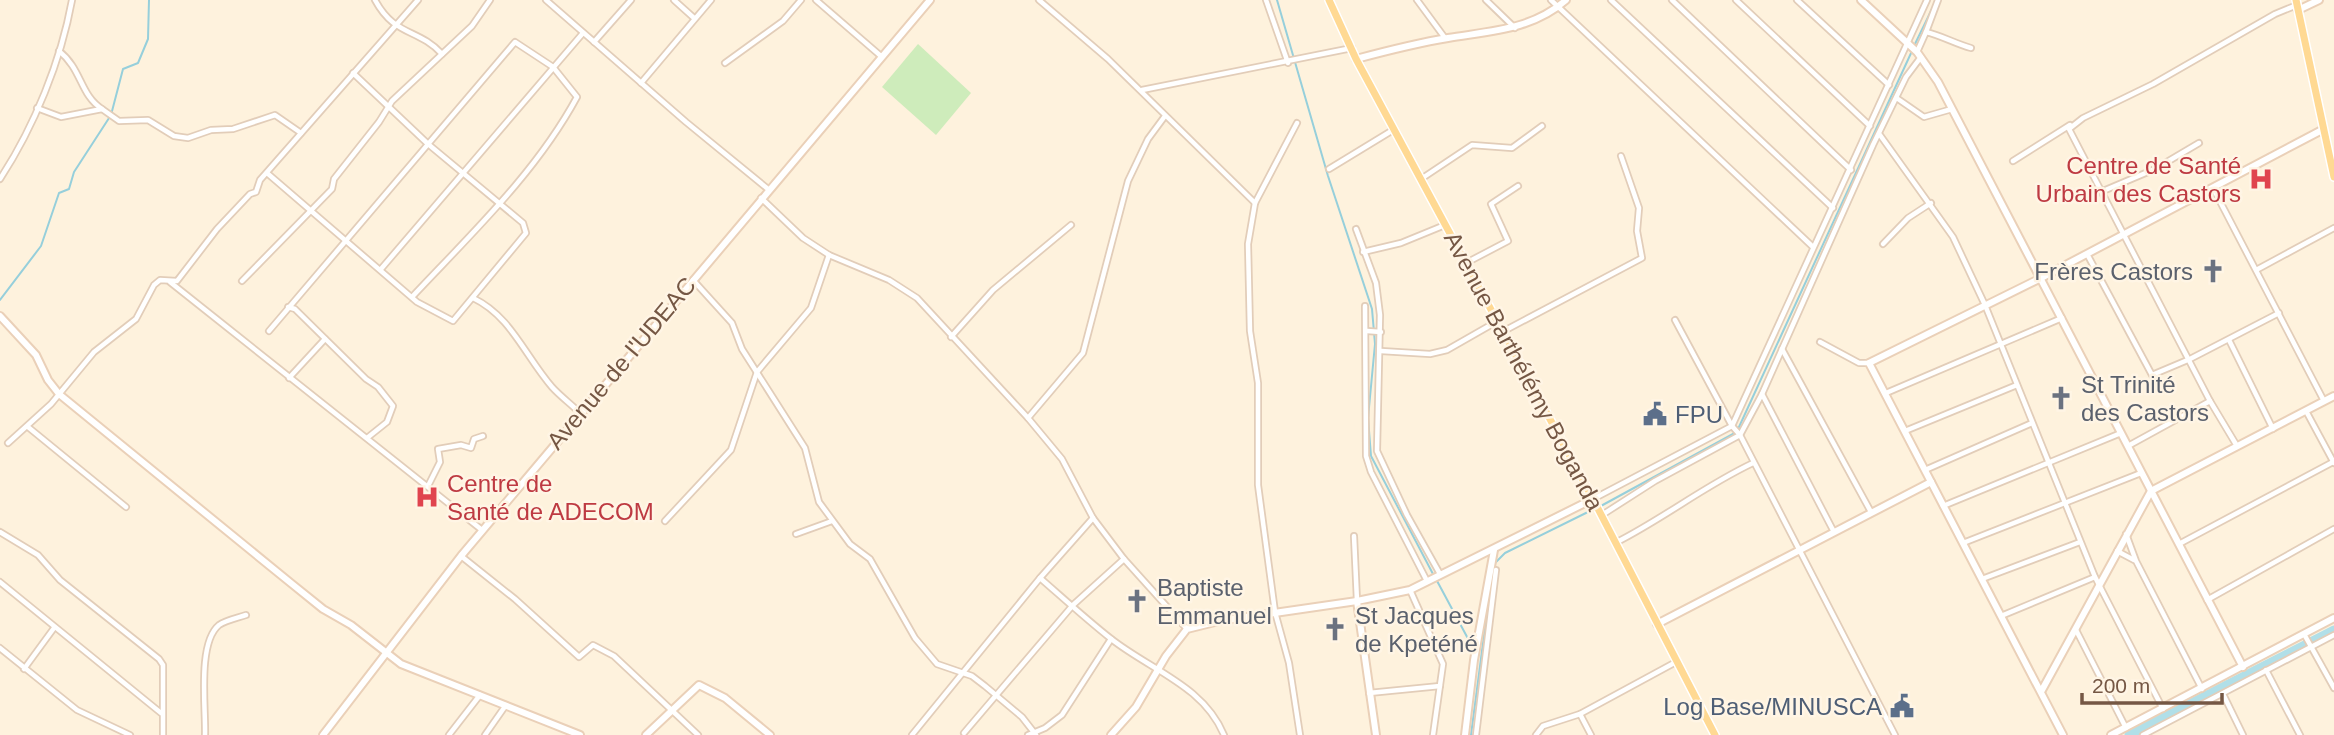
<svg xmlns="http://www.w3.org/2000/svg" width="2334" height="735" font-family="Arial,sans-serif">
<rect width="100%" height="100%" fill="#fef2dd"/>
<polygon fill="#ceecbb" points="918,44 971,93 936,135 882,87"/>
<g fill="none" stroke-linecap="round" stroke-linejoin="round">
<g stroke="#96cfdb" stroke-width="2">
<polyline points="1277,0 1328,176 1372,309 1375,344 1368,418 1371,456 1433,574"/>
<polyline points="1914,46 1933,7"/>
<polyline points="0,300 41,246 59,193 69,189 74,172 111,115 123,69 138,63 148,39 149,0"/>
<polyline points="1599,507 1733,434 1739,427 1912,51"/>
<polyline points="1495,563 1505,553 1594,509"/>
<polyline points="1436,579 1473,648"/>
<polyline points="1471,735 1491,582"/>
</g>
<polyline stroke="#b1dfe8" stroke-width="9" points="2129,735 2334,630"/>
<g stroke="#e2cdb9" stroke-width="8">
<g id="street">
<path d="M375,0C395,37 418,28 442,54"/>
<polyline points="546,0 686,122 768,189"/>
<polyline points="674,0 694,18"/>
<polyline points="816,0 882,57"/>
<polyline points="1039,0 1108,59 1255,203"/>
<polyline points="1266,0 1288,63"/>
<polyline points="1417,0 1445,38"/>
<polyline points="1486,0 1515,28"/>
<polyline points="1551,0 1813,247"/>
<polyline points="1611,0 1833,208"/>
<polyline points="1672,0 1851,170"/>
<polyline points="1736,0 1870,126"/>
<polyline points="1797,0 1889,85"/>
<polyline points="1926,32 1938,0"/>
<polyline points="594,42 631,0"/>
<path d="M59,51C82,69 80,95 102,109"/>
<path d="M1917,52L1926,32C1940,35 1956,44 1971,48"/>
<polyline points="725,63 783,21 801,0"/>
<polyline points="641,83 711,0"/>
<polyline points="1142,90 1352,48"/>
<polyline points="1898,99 1924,117 1952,109"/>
<polyline points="37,108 61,117 102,109 119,121 148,120 174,136 188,138 211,130 233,129 275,115 301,133"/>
<polyline points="1297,123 1255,203 1248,244 1250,331 1258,383 1258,485 1275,612 1289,663 1300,735"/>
<polyline points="1880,135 1953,237 1985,305 2095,577 2163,709"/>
<polyline points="2013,161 2070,125"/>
<polyline points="1329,169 1393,130"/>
<polyline points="267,173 417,302 453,321 526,233 523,223 428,144 353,73"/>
<path d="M0,179C34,127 61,61 72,0"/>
<polyline points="1421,179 1472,145 1512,148 1542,126"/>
<polyline points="2213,188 2324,401"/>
<polyline points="2103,191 2155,169 2199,143"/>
<polyline points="761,198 803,238 829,255 889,280 917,298 1028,418 1062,459 1093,518 1124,559 1187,629"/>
<polyline points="1356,229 1376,283 1380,315 1377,451 1407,515 1440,574"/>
<polyline points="1883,244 1908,218 1931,203"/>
<polyline points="1363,252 1401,243 1445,225"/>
<polyline points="2087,254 2152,375 2190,359 2279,313"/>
<polyline points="1466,263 1508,241 1491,204 1518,186"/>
<polyline points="381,269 583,33"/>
<polyline points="2258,269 2334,228"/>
<polyline points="693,280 732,323 742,349 805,448 819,502 850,544 870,559 915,638 937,664 972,676 985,686 1022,717 1036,735"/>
<polyline points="242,281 332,189 334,179 379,122 392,101 472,26 490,0"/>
<polyline points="170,282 482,530"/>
<path d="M473,298C511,316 525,356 552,387C560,396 571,404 580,413"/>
<polyline points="1365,306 1366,456 1371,472 1427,581"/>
<polyline points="288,307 295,309 366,379 378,387 393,406 387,422 367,438"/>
<polyline points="1675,320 1732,426 1740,435 1895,735"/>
<path d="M269,331L515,42L553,67L577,97C536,173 470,235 412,297"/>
<polyline points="1367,331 1381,332"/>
<polyline points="1502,332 1642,258 1637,231 1639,208 1621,156"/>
<polyline points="951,337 993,290 1071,225"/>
<polyline points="2229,340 2273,429"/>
<polyline points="1820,342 1859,363 1869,363"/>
<polyline points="1782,349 1871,512"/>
<polyline points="1381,351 1430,354 1447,350 1496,322"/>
<polyline points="289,378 325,339"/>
<polyline points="1886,393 2062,318"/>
<polyline points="1762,394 1834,532"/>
<polyline points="2306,411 2334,463"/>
<polyline points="1028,418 1083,353 1128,181 1148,139 1165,116"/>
<polyline points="28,427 126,507"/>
<polyline points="1905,431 2017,385"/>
<polyline points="8,443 51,404 94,352 136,319 154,285 160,280 177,281 217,229 250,194 256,192 260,180 418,0"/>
<polyline points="2128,446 2210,401"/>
<polyline points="2237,446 2210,401 2069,129 2083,118 2153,84 2275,14 2297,5"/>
<polyline points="1925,470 2032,423"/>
<polyline points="428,486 440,462 438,449 461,445 471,448 474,439 483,436"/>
<polyline points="1593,499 1732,426 1927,0"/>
<polyline points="1943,506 2121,433"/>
<polyline points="1602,515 1655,481 1740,435 1762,394 1873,145 1906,77 1921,57"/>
<polyline points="665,521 731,450 757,372 811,308 829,255"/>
<polyline points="0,532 38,555 60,580 159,659 163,665 163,735"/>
<polyline points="796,534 832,521"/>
<polyline points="2126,534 2136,561 2202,689"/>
<polyline points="1354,536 1357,601"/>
<path d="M1615,543C1663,519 1704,486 1753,463"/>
<polyline points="1963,543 2141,473"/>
<polyline points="2179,544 2333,462"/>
<polyline points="2117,551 2134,560"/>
<polyline points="461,556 515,599 579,657 593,645 614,656 698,735"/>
<path d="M1040,578C1063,598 1086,619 1110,638C1150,670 1203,685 1224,735"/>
<polyline points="1982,579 2080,542"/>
<polyline points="0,582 161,713"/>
<polyline points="1410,590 1443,664 1433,735"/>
<polyline points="2207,600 2334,529"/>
<polyline points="2001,616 2095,577"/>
<polyline points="2076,630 2126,728"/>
<polyline points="2304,634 2334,688"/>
<polyline points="0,648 77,710 130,735"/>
<polyline points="24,669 54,628"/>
<polyline points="2266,670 2300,735"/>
<polyline points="1369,693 1440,686"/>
<polyline points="2223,694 2243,735"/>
<polyline points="1580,714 1591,735"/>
<polyline points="964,733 1073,605 1124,559"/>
<path d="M205,735C206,709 197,643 219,625C226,620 237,618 246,615"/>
<polyline points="449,735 480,695"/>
<polyline points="485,735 506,705"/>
<polyline points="912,735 1040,578 1093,518"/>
<polyline points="1028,735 1045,728 1062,715 1111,639"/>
<polyline points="1476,735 1496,570"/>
<polyline points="1536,735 1543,726 1580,714 1676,662"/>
<polyline points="2143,735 2334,635"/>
</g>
</g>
<g stroke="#ead0b8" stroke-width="10">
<g id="secondary">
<polyline points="1861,0 1917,52 1938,82 2243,667"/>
<polyline points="2298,10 2319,0"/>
<path d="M1356,59C1386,51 1417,43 1448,38C1490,31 1532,30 1566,0"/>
<polyline points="0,316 36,355 48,380 59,394 292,584 323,609 351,625 401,664 580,735"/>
<polyline points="1357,601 1376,735"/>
<polyline points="1657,624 1931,482"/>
<polyline points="2042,690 2151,491 2334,396"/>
<polyline points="323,735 461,556 930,0"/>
<polyline points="646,735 699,685 725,698 770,735"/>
<polyline points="1111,735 1136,707 1166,656 1187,629 1219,621 1357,601 1410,590 1593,499"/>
<polyline points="1465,735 1474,660 1494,550"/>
<polyline points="2063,735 1869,363 2041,278 2322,130"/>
<polyline points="2111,735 2334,618"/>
</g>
</g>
<g stroke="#fff" stroke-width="10">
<g id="primary">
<polyline points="1329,0 1356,59 1593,499 1715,735"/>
<polyline points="2296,0 2334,177"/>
</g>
</g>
<use href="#street" stroke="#fff" stroke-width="4.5"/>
<use href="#secondary" stroke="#fff" stroke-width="6"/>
<use href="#primary" stroke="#ffd993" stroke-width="7"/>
</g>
<defs>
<g id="hospital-bare" transform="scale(1.89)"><path d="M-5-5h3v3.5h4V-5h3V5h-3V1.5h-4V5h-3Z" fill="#e0444e" stroke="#fff5e5" stroke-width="2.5" paint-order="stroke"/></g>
<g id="church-bare" transform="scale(1.89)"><path d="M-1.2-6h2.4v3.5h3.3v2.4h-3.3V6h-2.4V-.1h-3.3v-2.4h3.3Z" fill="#6b7280" stroke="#fff5e5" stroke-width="2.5" paint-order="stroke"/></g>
<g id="civic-bare" transform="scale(1.89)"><path d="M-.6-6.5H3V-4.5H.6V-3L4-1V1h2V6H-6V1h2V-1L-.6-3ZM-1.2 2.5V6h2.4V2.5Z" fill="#5c6f8a" stroke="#fff5e5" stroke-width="2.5" paint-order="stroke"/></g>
</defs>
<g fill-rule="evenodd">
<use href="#hospital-bare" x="2261" y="179"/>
<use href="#church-bare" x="2213" y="271"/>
<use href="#church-bare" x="2061" y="398"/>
<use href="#civic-bare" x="1655" y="414"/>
<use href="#hospital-bare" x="427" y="497"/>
<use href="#church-bare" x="1137" y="601"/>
<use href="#church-bare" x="1335" y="629"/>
<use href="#civic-bare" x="1902" y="706"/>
</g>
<g text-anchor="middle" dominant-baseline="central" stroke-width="5" stroke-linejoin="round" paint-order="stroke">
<g font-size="24" fill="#be3a42" stroke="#fff5e5" text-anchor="end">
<text x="2241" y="165">Centre de Santé<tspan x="2241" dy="28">Urbain des Castors</tspan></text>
<text x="447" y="483" text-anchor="start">Centre de<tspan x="447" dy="28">Santé de ADECOM</tspan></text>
</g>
<g font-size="24" fill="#5b616d" stroke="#fff5e5" text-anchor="start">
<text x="2193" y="271" text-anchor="end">Frères Castors</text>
<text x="2081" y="384">St Trinité<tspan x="2081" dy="28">des Castors</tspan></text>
<text x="1157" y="587">Baptiste<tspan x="1157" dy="28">Emmanuel</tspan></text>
<text x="1355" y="615">St Jacques<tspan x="1355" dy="28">de Kpeténé</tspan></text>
</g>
<g font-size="24" fill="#755744" stroke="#fff5e5">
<text transform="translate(621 363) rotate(-50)">Avenue de I'UDEAC</text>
<text transform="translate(1524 371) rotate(62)">Avenue Barthélémy Boganda</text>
</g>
<g font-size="24" fill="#4e5e75" stroke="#fff5e5" text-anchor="start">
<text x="1675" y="414">FPU</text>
<text x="1882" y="706" text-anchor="end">Log Base/MINUSCA</text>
</g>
</g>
<path d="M2082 693v10h140v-10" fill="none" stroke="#755744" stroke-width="3.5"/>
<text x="2092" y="693" font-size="21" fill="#755744" stroke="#fff5e5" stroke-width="5" paint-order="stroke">200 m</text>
</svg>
